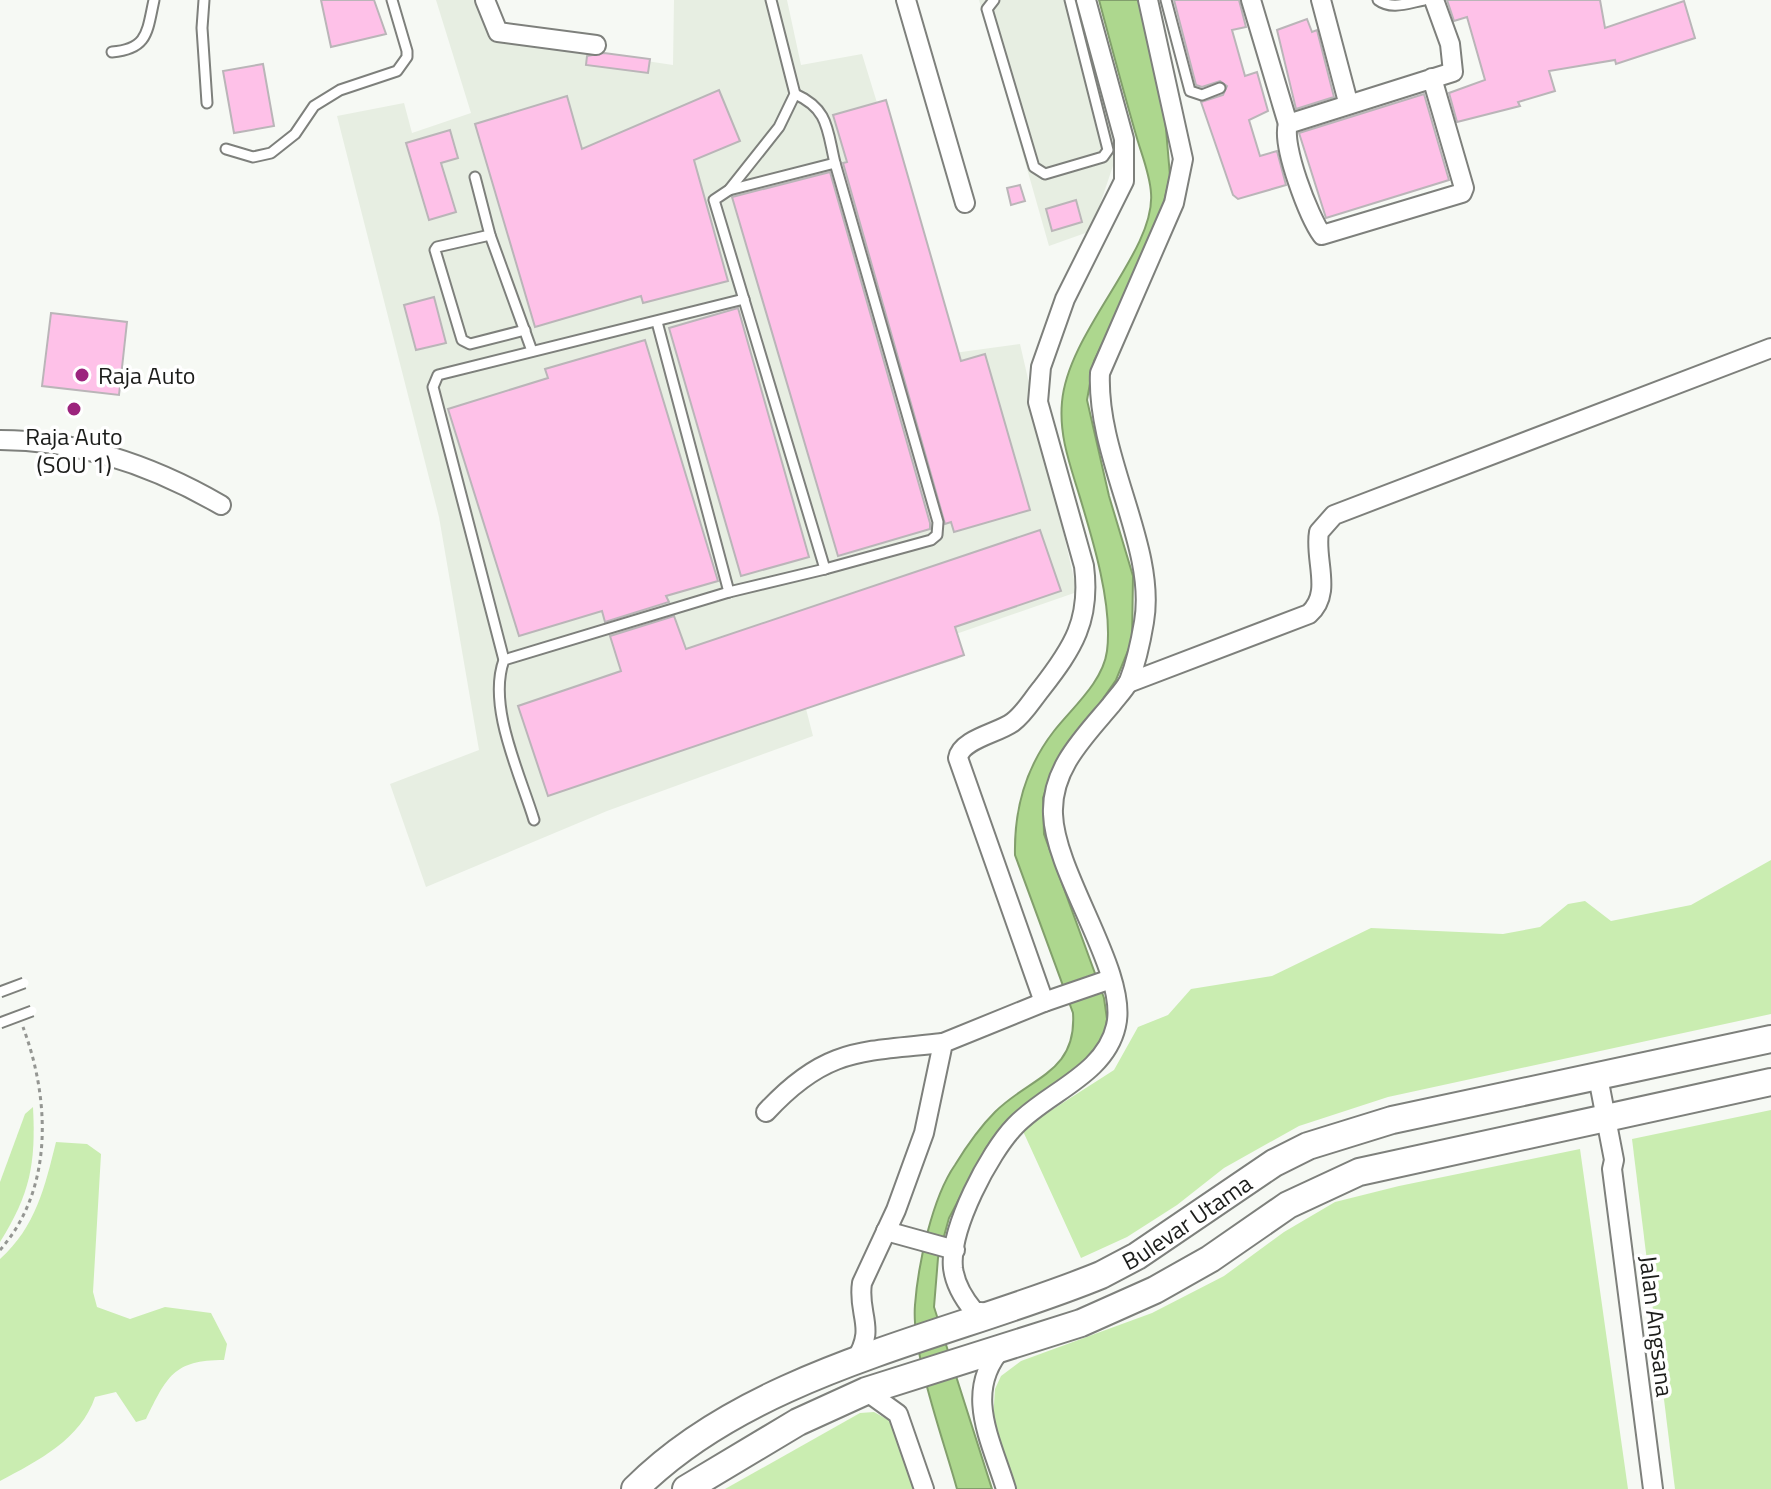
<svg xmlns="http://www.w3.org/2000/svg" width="1771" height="1489" font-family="'Titillium Web',sans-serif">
<rect width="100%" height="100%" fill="#f6f9f4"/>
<g fill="#e7eee2">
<polygon points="436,0 479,0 493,38 673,65 674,0 787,0 801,65 862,54 954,353 1020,344 1077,592 953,635 958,659 805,705 813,736 607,811 426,887 390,784 479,750 439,517 337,116 404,103 412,133 471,113"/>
<polygon points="979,0 1084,0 1119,148 1091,231 1049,246"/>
</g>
<g fill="#caedb1">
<polygon points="1771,860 1771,1014 1388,1097 1299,1126 1224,1168 1177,1205 1127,1237 1081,1258 1022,1129 1114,1070 1138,1027 1168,1015 1191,989 1272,976 1371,928 1503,934 1540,927 1568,904 1585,901 1611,921 1691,905"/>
<path d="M33,1107C36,1164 30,1194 0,1242V1182L25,1114Z"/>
<polygon points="1771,1110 1771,1489 1675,1489 1632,1139"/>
<path d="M56,1142L87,1144L101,1154L93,1292L97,1307L130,1319L165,1307L211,1313L227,1344L224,1360C173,1360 167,1377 146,1419L136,1422L116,1392L95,1397C81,1439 38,1461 0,1481V1259C36,1227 45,1186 56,1142Z"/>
<polygon points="1580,1149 1628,1489 1016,1489 993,1420 995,1389 1001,1376 1021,1361 1152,1313 1224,1276 1284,1232 1335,1202 1399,1186"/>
<polygon points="874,1412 894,1423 916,1489 725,1489 860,1413"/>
</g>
<path fill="#add78e" stroke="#829f6c" stroke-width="2" d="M1099,0H1141L1163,94L1170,176L1158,228L1094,361L1087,400L1109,496L1133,576L1132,641L1116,680L1052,772L1043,798L1044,834L1104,998L1107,1019L1104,1040L1083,1065L1010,1119L986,1148L949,1218L938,1258L934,1307L992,1489H957C944,1441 911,1352 915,1305C918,1265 932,1198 955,1165C966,1147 980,1127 995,1112C1030,1077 1077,1073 1073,1013L1015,855C1014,810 1026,767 1054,731C1072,708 1103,682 1107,651C1113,604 1092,537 1078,491C1069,462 1059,434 1062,402C1068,331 1156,251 1151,193C1150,174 1141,153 1136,135C1123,90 1111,45 1099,0Z"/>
<g fill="#fec1e8" stroke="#bab5b8" stroke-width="2">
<polygon points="321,0 374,0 386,34 331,47"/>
<polygon points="1174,0 1239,0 1246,27 1232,30 1245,76 1257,72 1268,111 1249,120 1260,156 1277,151 1286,185 1238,199 1233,195 1201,102 1223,95 1227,86 1220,81 1202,87 1196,85"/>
<polygon points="1447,0 1600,0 1605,28 1684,1 1695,38 1616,64 1615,60 1549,71 1555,91 1518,102 1520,106 1457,122 1449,93 1485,80 1467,17 1454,21"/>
<polygon points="1307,19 1312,32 1317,30 1334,97 1296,109 1277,30"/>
<polygon points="604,53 650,59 648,73 586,65 587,56"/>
<polygon points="263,64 274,126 234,133 223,71"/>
<polygon points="719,90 740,141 694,160 728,281 643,303 641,296 535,327 475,124 567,96 582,149"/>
<polygon points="1424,94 1449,180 1326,218 1299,133"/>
<polygon points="886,100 961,361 985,354 1030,510 954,532 951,522 945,524 843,163 847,162 833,115"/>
<polygon points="450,130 458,158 441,163 456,212 429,220 406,143"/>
<polygon points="830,172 930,523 930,529 838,556 732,197"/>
<polygon points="1020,185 1025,201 1011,205 1007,188"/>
<polygon points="1076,200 1082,222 1052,231 1046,209"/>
<polygon points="434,297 446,343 416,350 404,305"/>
<polygon points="738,308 809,557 741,576 669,328"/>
<polygon points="51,313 127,322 119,395 42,386"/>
<polygon points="645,340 718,581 666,596 669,602 605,622 602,611 519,636 448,409 548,378 545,369"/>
<polygon points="1040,530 1061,591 955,627 964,655 548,796 518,706 621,671 610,636 674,616 686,649"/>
</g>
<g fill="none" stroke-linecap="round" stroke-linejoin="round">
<g stroke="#7e807c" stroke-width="13">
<g id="lane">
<polyline points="204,0 202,28 207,103"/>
<polyline points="994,0 987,9 1034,167 1045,174 1103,157 1108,150 1070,0"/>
<polyline points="1166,0 1190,91 1202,95 1220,88"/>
<path d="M1378,0C1391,10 1408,3 1424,0"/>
<path d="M112,52C148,49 147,32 154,0"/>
<path d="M795,94C829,109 827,130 835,163"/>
<polyline points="226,149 253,157 271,153 295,134 314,106 340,90 397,71 407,57 407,51 392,0"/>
<polyline points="475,177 490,235 532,351"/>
<polyline points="729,190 835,163 938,522 937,535 931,540 825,569"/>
<polyline points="490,235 437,247 435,250 462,340 470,344 525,330"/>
<polyline points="657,322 729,592"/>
<polyline points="504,660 433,387 438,375 744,299"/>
<path d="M534,820C520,774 487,706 504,660L729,592L825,569L714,200L729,190L779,127L795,94L771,0"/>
</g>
</g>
<g stroke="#7e807c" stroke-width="22">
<g id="street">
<polyline points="485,0 498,32 596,45"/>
<polyline points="906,0 965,203"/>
<polyline points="1251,0 1288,124"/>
<polyline points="1321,0 1348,102"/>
<path d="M1432,78L1464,188L1462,193L1322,235C1309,217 1281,145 1288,124L1453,72L1450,44L1434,0"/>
<path d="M0,440C80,440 152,465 221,505"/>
<path d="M1128,683L1309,614C1333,593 1314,560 1319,532L1334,515L1771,348"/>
<path d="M1044,1002L958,758C961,739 999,733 1013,722C1024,714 1032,700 1041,689C1073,648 1091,620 1084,566L1038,402L1041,367L1065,299L1124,181V139L1086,0"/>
<polyline points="1598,1077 1614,1160 1612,1169 1653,1489"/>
<path d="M766,1112C826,1047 861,1052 943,1043"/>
<polyline points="886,1231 955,1250"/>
<path d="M992,1314L974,1311C964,1299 955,1284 953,1268C949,1229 989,1153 1015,1126C1047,1092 1105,1075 1116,1026C1129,973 1055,875 1053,814C1051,769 1084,737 1111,705C1117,697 1125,689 1129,681C1136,663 1141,640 1144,622C1157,547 1096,457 1100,373L1174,203L1183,159L1148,0"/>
<path d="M1002,1348C963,1392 991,1440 1006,1489"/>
<path d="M855,1361C877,1327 857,1315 862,1283L896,1210L924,1133L943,1043L1044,1002L1111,979"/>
<polyline points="866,1391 898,1414 924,1489"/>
</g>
</g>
<g stroke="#7e807c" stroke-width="30">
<g id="secondary">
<path id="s1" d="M635,1489C753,1370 950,1337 1101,1275L1137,1256L1274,1163L1308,1146L1392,1120L1771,1039"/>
<polyline points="686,1489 798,1422 866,1391 1081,1323 1155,1290 1210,1259 1288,1205 1359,1172 1771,1082"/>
</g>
</g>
<path stroke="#949692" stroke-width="3" stroke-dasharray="4 4" stroke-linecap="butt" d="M0,1250C54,1189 50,1099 23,1027"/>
<use href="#lane" stroke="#fff" stroke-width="9"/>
<use href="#street" stroke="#fff" stroke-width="18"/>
<use href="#secondary" stroke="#fff" stroke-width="26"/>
<g stroke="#7e807c" stroke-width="13" stroke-linecap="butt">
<g id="lane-bridge">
<polyline points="0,992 24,983"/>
<polyline points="0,1023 32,1011"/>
</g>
</g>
<use href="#lane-bridge" stroke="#fff" stroke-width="9"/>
</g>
<g fill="#9c247d" stroke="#fff" stroke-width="3">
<circle cx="82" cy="375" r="8"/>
<circle cx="74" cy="409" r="8"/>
</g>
<g text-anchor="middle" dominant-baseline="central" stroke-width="7" stroke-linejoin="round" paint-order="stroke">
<g font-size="24" fill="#1c1d1b" stroke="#fff" text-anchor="start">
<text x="98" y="375">Raja Auto</text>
<text x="74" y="436" text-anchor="middle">Raja Auto<tspan x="74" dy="28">(SOU 1)</tspan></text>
</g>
<g font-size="24" fill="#1c1d1b" stroke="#fff">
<text stroke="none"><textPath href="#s1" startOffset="618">Bulevar Utama</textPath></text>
<text transform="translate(1657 1326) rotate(83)">Jalan Angsana</text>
</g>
</g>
</svg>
